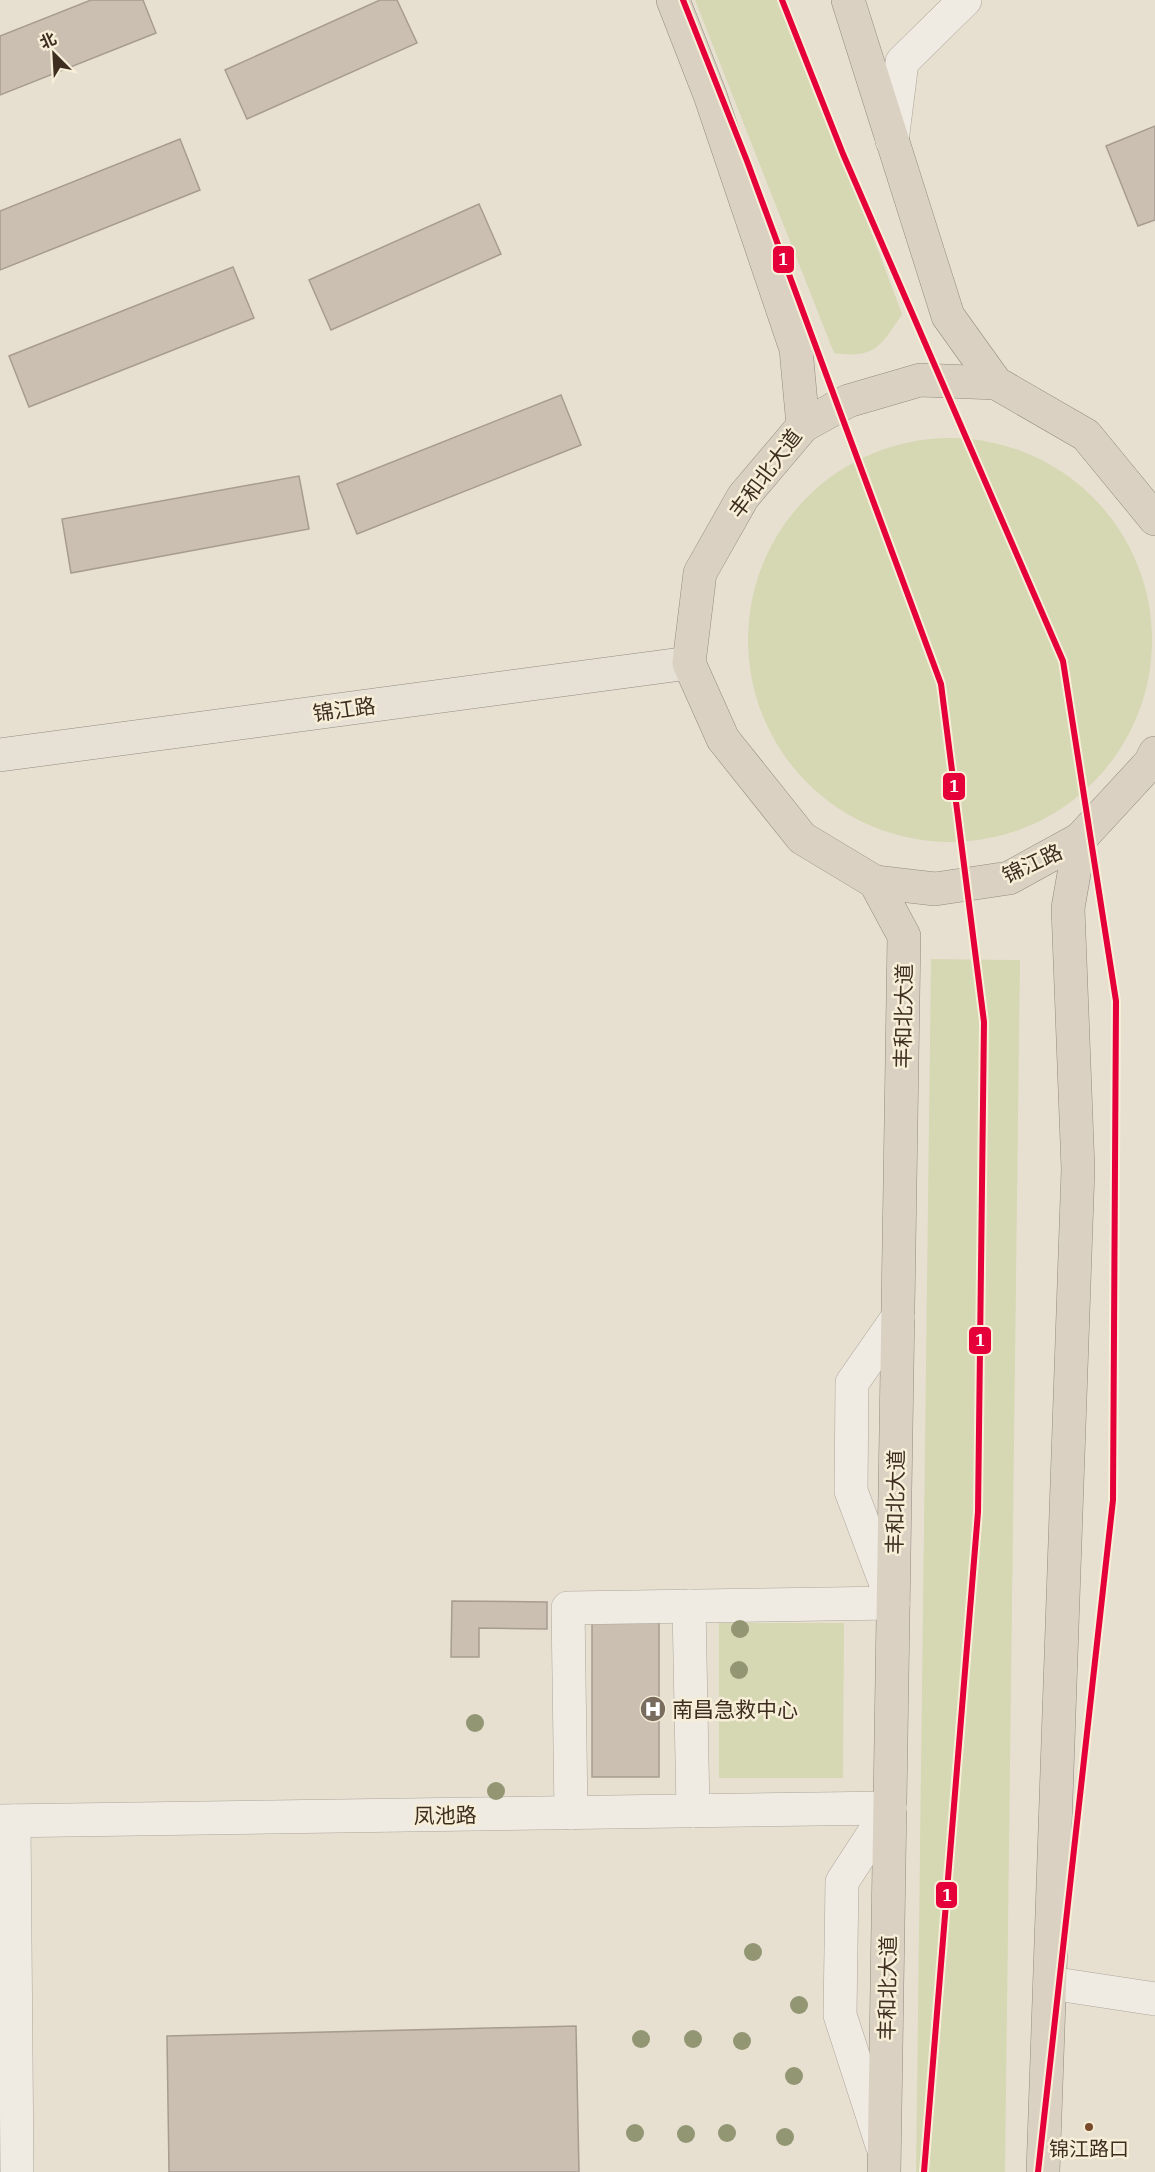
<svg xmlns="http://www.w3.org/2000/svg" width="1155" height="2172" font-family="'IBM Plex Serif','Noto Sans SC',serif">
<rect width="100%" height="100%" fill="#e7e0d1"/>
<g fill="#d6d7b3">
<path d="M695,0H784L902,314C881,346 875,359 834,353Z"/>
<circle cx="950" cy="640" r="202"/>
<polygon points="931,959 1020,960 1005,2172 916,2172"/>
<polygon points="719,1623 844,1623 843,1778 719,1778"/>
</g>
<g fill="#cbbfb2" stroke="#a89c90" stroke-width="1.5">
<polygon points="91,0 143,0 156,33 0,95 0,36"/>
<polygon points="380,0 397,0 417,43 247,119 225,70"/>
<polygon points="1155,126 1155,220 1138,226 1106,146"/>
<polygon points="180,139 200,190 0,270 0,211"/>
<polygon points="479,204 501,254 331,330 309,280"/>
<polygon points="233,267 254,318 29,407 9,356"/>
<polygon points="561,395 581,445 357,534 337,484"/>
<polygon points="299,476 309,529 71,573 62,519"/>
<polygon points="452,1601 547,1602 547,1629 479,1628 479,1657 451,1657"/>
<polygon points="659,1617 659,1777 592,1777 592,1618"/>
<polygon points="576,2026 579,2172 169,2172 167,2036"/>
</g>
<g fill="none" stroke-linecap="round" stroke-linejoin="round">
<g stroke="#ada599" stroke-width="34">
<g id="minor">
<polyline points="892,141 902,62 965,0"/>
<polyline points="689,1606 693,1811"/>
<polyline points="571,1813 568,1608 893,1603 851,1491 852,1383 898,1317"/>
<polyline points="0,1821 890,1808"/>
<polyline points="14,1821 17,2172"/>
<polyline points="1050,1983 1155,1999"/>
<polyline points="882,2145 840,2015 842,1882 890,1808"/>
</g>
</g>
<g stroke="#928b80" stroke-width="34">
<polyline id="major" points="0,755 689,663"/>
</g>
<g stroke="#928b80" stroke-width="34">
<g id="highway">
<polyline points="673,0 710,95 796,349 803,426 743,497 700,573 689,663 723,739 802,838 875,882 904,936 884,2172"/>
<polyline points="848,0 948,316 996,383 1086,435 1155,519"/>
<polyline points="803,426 848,401 920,380 996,383"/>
<polyline points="875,882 935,889 1009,878 1080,839"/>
<polyline points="1043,2172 1078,1169 1068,908 1080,839 1150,763 1155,753"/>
</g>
</g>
<use href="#minor" stroke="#efebe3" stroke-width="33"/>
<use href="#major" stroke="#e6e1d4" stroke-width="33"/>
<use href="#highway" stroke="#dad1c2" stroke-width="33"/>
<g stroke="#f7eed8" stroke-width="10">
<g id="metro-1">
<polyline points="683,0 747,161 941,684 984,1022 978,1512 924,2172"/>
<polyline points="782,0 843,154 1063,661 1116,1001 1113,1500 1038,2172"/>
</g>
</g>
<use href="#metro-1" stroke="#e60039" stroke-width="6"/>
</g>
<g fill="#929673">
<circle cx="740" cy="1629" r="9"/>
<circle cx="739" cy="1670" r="9"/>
<circle cx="475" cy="1723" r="9"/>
<circle cx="496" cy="1791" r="9"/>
<circle cx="753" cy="1952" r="9"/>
<circle cx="799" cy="2005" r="9"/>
<circle cx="641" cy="2039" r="9"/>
<circle cx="693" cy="2039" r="9"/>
<circle cx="742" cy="2041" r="9"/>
<circle cx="794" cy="2076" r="9"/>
<circle cx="635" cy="2133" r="9"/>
<circle cx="727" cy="2133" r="9"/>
<circle cx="686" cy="2134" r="9"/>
<circle cx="785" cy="2137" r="9"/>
</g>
<defs>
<g id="hospital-disc" transform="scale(1.35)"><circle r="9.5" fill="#786c5e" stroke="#f7eed8"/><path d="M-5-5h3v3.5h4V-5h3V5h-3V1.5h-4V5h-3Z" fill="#fff"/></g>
</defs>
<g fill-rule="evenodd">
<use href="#hospital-disc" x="653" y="1709"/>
</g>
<circle fill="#7a4b2a" stroke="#f7eed8" stroke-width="2" cx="1089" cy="2127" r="5"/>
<g text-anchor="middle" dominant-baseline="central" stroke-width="5" stroke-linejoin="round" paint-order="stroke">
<g font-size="20" fill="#3d2e20" stroke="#f7eed8">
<text x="1089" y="2148">锦江路口</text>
</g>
<g font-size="21" fill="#3d2e20" stroke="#f7eed8">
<text transform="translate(765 473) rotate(-53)">丰和北大道</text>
<text transform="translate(344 709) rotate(-8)">锦江路</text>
<text transform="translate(1032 863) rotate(-25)">锦江路</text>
<text transform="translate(903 1016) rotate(-89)">丰和北大道</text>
<text transform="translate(895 1502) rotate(-89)">丰和北大道</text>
<text transform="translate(445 1815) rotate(-1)">凤池路</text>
<text transform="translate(887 1988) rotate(-89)">丰和北大道</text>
</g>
<g font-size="21" fill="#3d2e20" stroke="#f7eed8" text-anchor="start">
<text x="672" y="1709">南昌急救中心</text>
</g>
</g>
<g stroke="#f7eed8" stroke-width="2">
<rect x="772" y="245" width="23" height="29" rx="6" fill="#e60039"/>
<rect x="942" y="772" width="24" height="29" rx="6" fill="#e60039"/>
<rect x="968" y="1326" width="24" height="29" rx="6" fill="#e60039"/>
<rect x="935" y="1881" width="23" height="28" rx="6" fill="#e60039"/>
</g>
<g font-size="16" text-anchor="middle" font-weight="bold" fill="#fff">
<text x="783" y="265">1</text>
<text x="954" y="792">1</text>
<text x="980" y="1346">1</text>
<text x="947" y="1901">1</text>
</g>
<g transform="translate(54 54) rotate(336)" stroke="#f7eed8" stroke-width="4.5" paint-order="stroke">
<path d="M0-4.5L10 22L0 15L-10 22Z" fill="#3d2e20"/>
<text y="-9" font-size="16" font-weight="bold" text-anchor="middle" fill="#3d2e20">北</text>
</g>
</svg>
